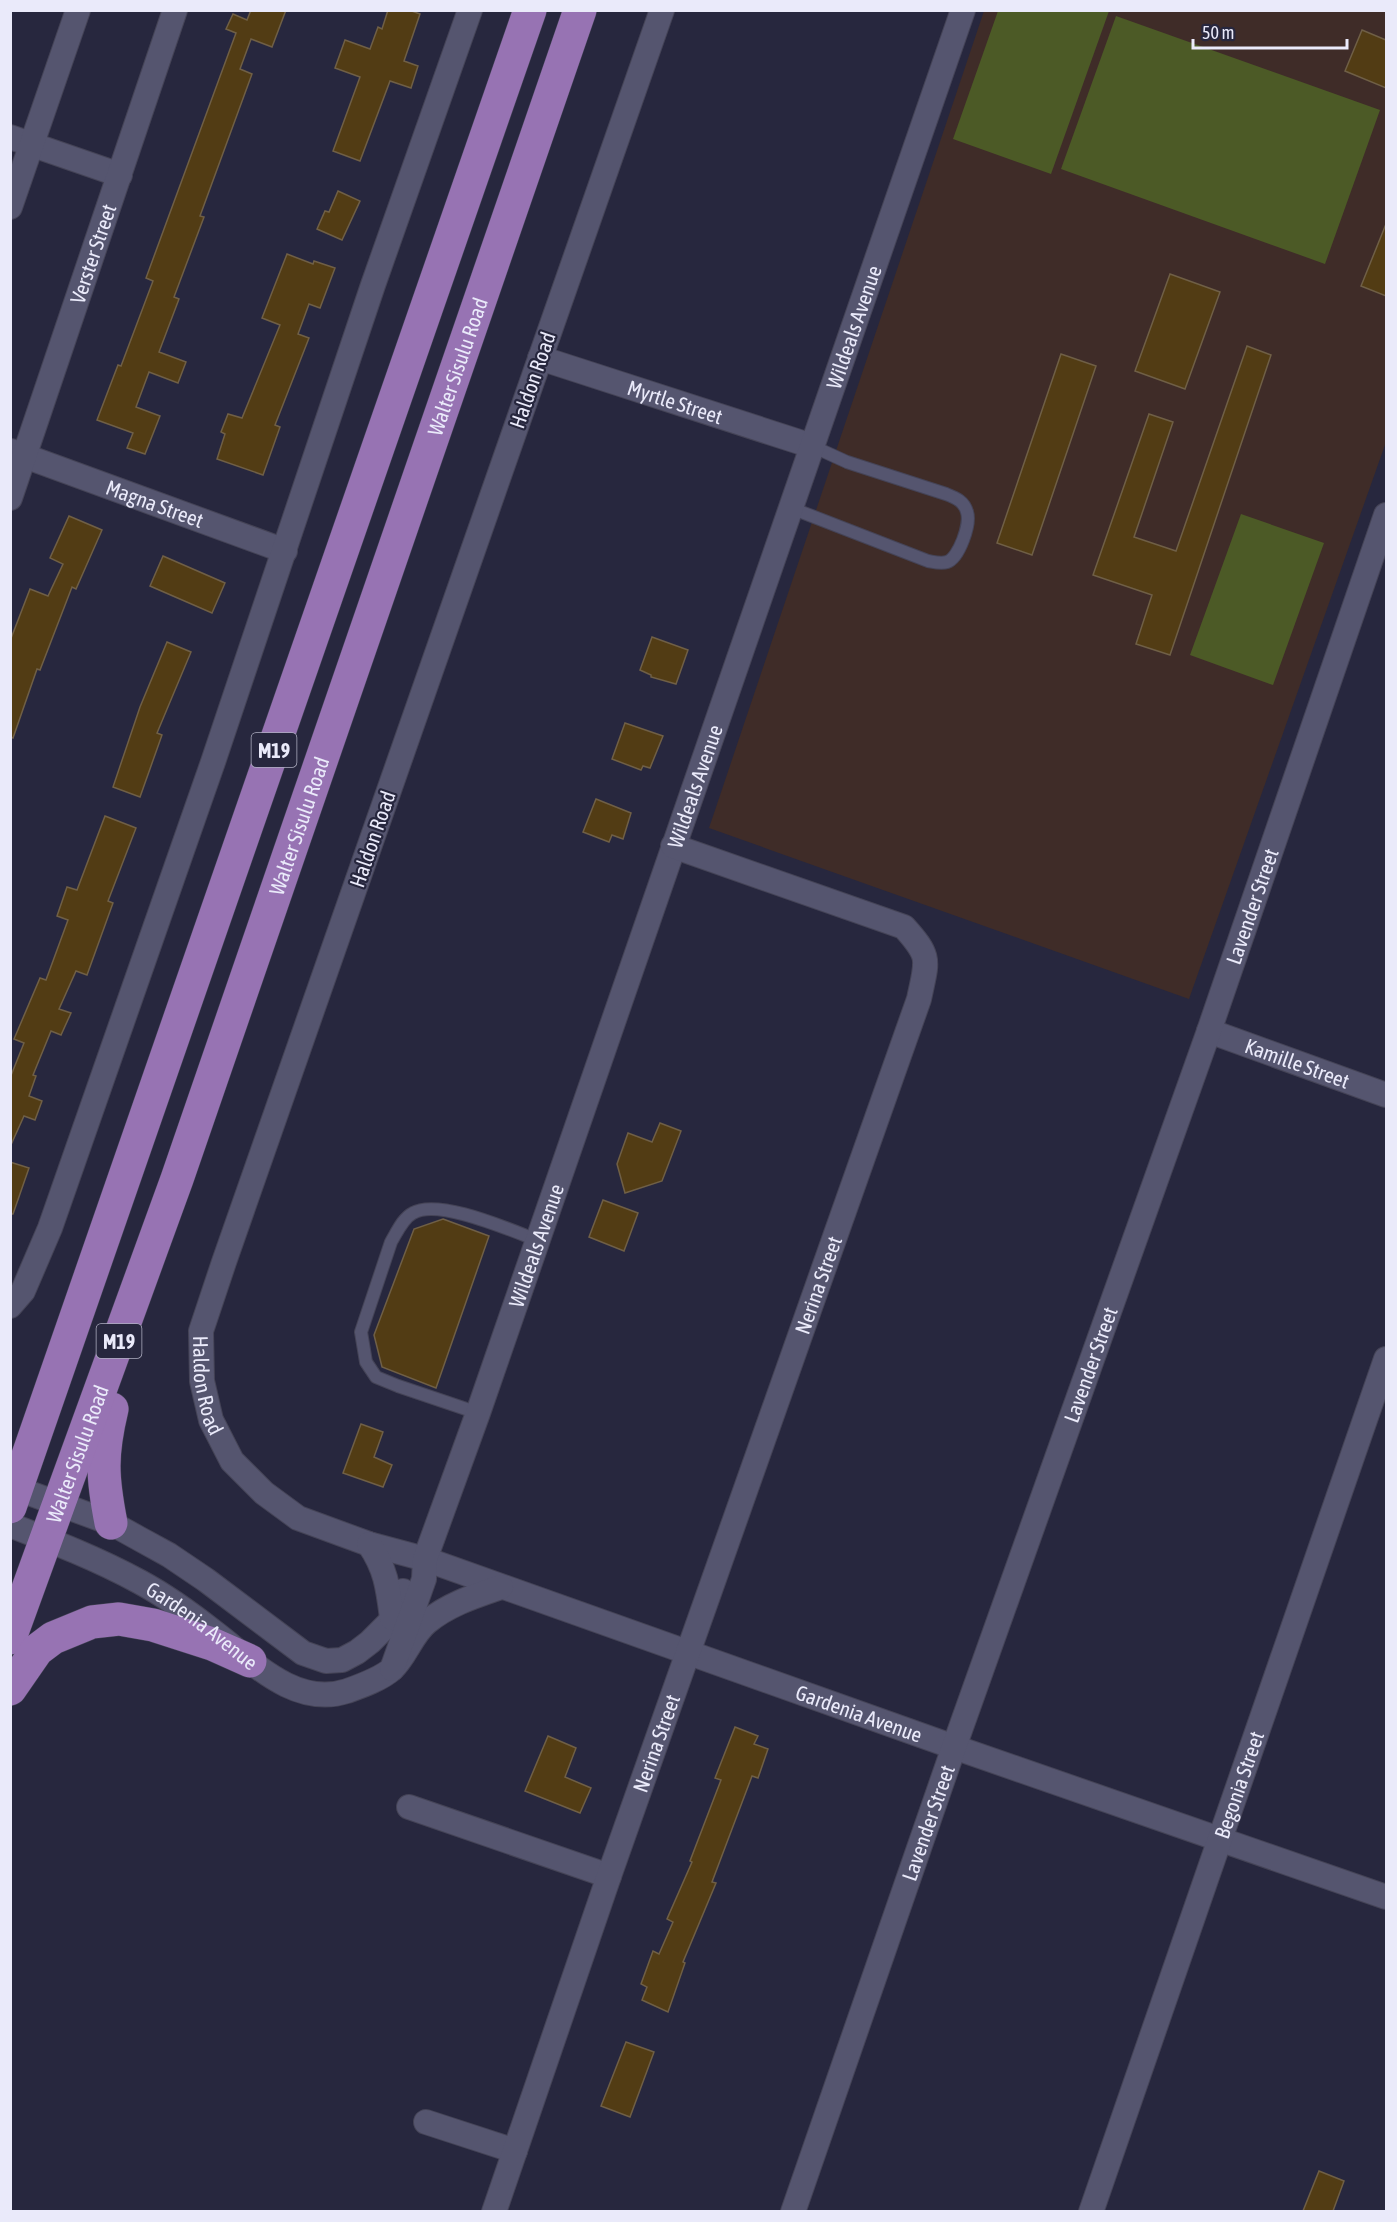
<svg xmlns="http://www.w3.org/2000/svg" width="1397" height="2222" font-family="'Asap Condensed',sans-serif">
<rect width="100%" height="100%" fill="#27273e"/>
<polygon fill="#3f2c28" points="984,11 1386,11 1386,442 1189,999 709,828"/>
<g fill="#4c5a26">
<polygon points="998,11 1109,11 1051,174 953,139"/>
<polygon points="1116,16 1380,110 1325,264 1061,169"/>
<polygon points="1241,514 1324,543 1273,685 1190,655"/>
</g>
<g fill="#523c14" stroke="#6f5f46" stroke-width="1.5">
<polygon points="251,10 286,10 272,47 251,39 240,69 252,74 200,216 204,217 174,297 179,299 159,352 186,362 178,383 149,372 136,407 160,416 145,454 127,448 133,433 97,420 118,365 121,366 153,281 146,278 236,33 226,29 233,14 247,20"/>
<polygon points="388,10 409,10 420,14 404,61 418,66 411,88 390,81 360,161 333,151 360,77 335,68 345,40 370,49 378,27 382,29"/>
<polygon points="1362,30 1386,40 1386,88 1345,71"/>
<polygon points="338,191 360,201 342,240 317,229 325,211 329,212"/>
<polygon points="1386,224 1386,296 1361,286"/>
<polygon points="287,254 313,264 314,261 335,268 320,308 309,304 298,334 309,338 275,425 280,427 263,475 217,459 225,434 221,432 228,414 242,418 280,325 262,318"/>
<polygon points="1170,274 1220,292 1185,389 1135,371"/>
<polygon points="1247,346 1271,355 1170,655 1136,644 1152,595 1093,575 1149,414 1173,422 1134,537 1176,551"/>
<polygon points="1061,354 1096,366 1032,555 997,543"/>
<polygon points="69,516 102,530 76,589 72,587 40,670 37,669 13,738 10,737 10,641 30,589 48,596 63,564 50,558"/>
<polygon points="163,556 225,583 212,613 150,586"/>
<polygon points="652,637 688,650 676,684 651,677 651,675 640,670"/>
<polygon points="167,642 191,652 157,733 162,735 140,797 113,787 140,707"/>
<polygon points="625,723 663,736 650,768 643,766 641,770 612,759"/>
<polygon points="596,799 631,813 623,839 612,835 609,842 583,832"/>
<polygon points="105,816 136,828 108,901 113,903 87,975 76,971 59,1009 71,1013 61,1035 51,1031 33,1075 36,1076 29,1096 42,1101 35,1120 24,1116 10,1147 10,1078 24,1043 14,1039 40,978 46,980 68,920 57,916 67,887 77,890"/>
<polygon points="660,1123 681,1131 662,1181 625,1193 617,1164 628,1133 652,1142"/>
<polygon points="10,1162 29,1168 13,1214 10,1214"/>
<polygon points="603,1200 638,1213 624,1251 589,1237"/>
<polygon points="443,1219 489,1236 436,1388 382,1367 374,1335 414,1229"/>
<polygon points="361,1424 383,1432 374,1457 392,1465 383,1487 343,1473"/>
<polygon points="735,1727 758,1736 754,1744 768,1749 758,1778 752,1776 712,1882 716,1883 683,1962 685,1963 668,2012 642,2000 647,1987 641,1984 653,1951 659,1954 673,1922 667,1919 692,1862 690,1861 721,1780 715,1778"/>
<polygon points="548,1736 576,1748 565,1777 591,1788 580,1813 525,1791"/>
<polygon points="626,2042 654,2052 630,2117 601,2106"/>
<polygon points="1319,2171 1344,2181 1333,2211 1303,2211"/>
</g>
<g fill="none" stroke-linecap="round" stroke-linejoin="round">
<g stroke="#454457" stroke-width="14">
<g id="lane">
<path d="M791,508L928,561C934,562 941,564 947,562C959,558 971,524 967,512C964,501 956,498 946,494L847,462L812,446"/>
<path d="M478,1413L398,1386L376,1377L366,1362L361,1332L391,1242C397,1232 403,1218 413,1213C438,1198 510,1230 537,1240"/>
</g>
</g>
<g stroke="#454457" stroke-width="26">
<g id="street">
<path id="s1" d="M662,10L224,1262L201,1331L202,1381L211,1420L232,1461L264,1493L298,1518L369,1544L425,1559L954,1747L1386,1897"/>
<polyline points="10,137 120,175"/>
<polyline points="10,207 78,10"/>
<path id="s2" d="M540,358L812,446"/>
<path id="s3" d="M11,451L285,551"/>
<path id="s4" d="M10,498L175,10"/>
<path id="s5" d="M1209,1031L1386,1095"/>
<polyline points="10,1306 23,1291 50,1228 213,762 373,285 470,10"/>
<polyline points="10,1486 111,1523 138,1538 169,1555 206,1580 303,1653 326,1661 342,1660 357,1652 370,1642 392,1620 403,1591"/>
<path id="s6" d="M10,1525C54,1542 98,1559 140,1582C166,1596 191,1614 215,1633C252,1661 295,1708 347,1691C361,1686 381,1679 392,1669C406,1656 412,1634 427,1622C449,1604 475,1596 501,1587"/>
<path d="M369,1544C386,1569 388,1587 392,1618"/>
<path id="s7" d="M392,1669L424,1579L425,1559L478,1413L963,10"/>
<polyline points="409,1807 609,1876"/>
<polyline points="426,2122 515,2151"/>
<path id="s8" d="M494,2212L609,1876L919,999C927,960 932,958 904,927L673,846"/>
<path id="s9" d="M793,2212L954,1747L1209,1031L1386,515"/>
<path id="s10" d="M1091,2212L1386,1359"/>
</g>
</g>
<g stroke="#454457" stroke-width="34">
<g id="highway">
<polyline points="10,1507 530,10"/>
<path d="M111,1523C102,1477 101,1455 112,1409"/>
<path id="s11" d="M10,1638L177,1179L580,10"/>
<polyline points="10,1689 37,1650 53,1638 92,1622 119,1619 153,1625 212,1644 250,1661"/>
</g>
</g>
<use href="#lane" stroke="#55556f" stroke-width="12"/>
<use href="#street" stroke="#55556f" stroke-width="24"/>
<use href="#highway" stroke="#9773b3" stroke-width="33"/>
</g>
<g text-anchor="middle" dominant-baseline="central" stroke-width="4.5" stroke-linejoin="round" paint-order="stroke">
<g fill="#27273e" stroke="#b0b0c2" stroke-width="1.5">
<rect x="251.5" y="733" width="45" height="34" rx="4.5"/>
<rect x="96.5" y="1324" width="45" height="34" rx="4.5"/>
</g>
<g font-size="20" font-weight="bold" fill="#eaeafa">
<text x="274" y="750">M19</text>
<text x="119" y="1341">M19</text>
</g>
<g font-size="21" fill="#eaeafa" stroke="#27273e">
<text stroke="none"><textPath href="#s4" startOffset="258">Verster Street</textPath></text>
<text stroke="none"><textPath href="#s7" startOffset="1420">Wildeals Avenue</textPath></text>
<text stroke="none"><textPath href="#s11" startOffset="1348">Walter Sisulu Road</textPath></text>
<text transform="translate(532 380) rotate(-71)">Haldon Road</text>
<text stroke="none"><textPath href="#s2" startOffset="142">Myrtle Street</textPath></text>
<text stroke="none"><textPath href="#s3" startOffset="153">Magna Street</textPath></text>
<text stroke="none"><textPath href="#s7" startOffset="934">Wildeals Avenue</textPath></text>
<text stroke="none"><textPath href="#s11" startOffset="862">Walter Sisulu Road</textPath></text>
<text transform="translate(372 839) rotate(-71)">Haldon Road</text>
<text stroke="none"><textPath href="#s9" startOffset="1384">Lavender Street</textPath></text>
<text stroke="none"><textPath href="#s5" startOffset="94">Kamille Street</textPath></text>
<text stroke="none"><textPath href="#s7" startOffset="448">Wildeals Avenue</textPath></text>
<text stroke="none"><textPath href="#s8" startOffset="982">Nerina Street</textPath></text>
<text stroke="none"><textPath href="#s9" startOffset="898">Lavender Street</textPath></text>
<text stroke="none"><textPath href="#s1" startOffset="1454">Haldon Road</textPath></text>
<text stroke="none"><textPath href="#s11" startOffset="196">Walter Sisulu Road</textPath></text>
<text stroke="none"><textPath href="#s6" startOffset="218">Gardenia Avenue</textPath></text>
<text stroke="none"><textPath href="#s1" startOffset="2217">Gardenia Avenue</textPath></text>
<text stroke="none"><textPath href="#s8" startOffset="496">Nerina Street</textPath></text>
<text stroke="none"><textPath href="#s10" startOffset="452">Begonia Street</textPath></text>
<text stroke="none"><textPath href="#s9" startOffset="412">Lavender Street</textPath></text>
</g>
</g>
<rect width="1397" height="2222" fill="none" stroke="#eaeafa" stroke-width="24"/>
<path d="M1193 39v9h154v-9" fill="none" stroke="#eaeafa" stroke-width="3"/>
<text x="1202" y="39" font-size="18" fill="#eaeafa" stroke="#27273e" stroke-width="4.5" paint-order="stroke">50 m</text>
</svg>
